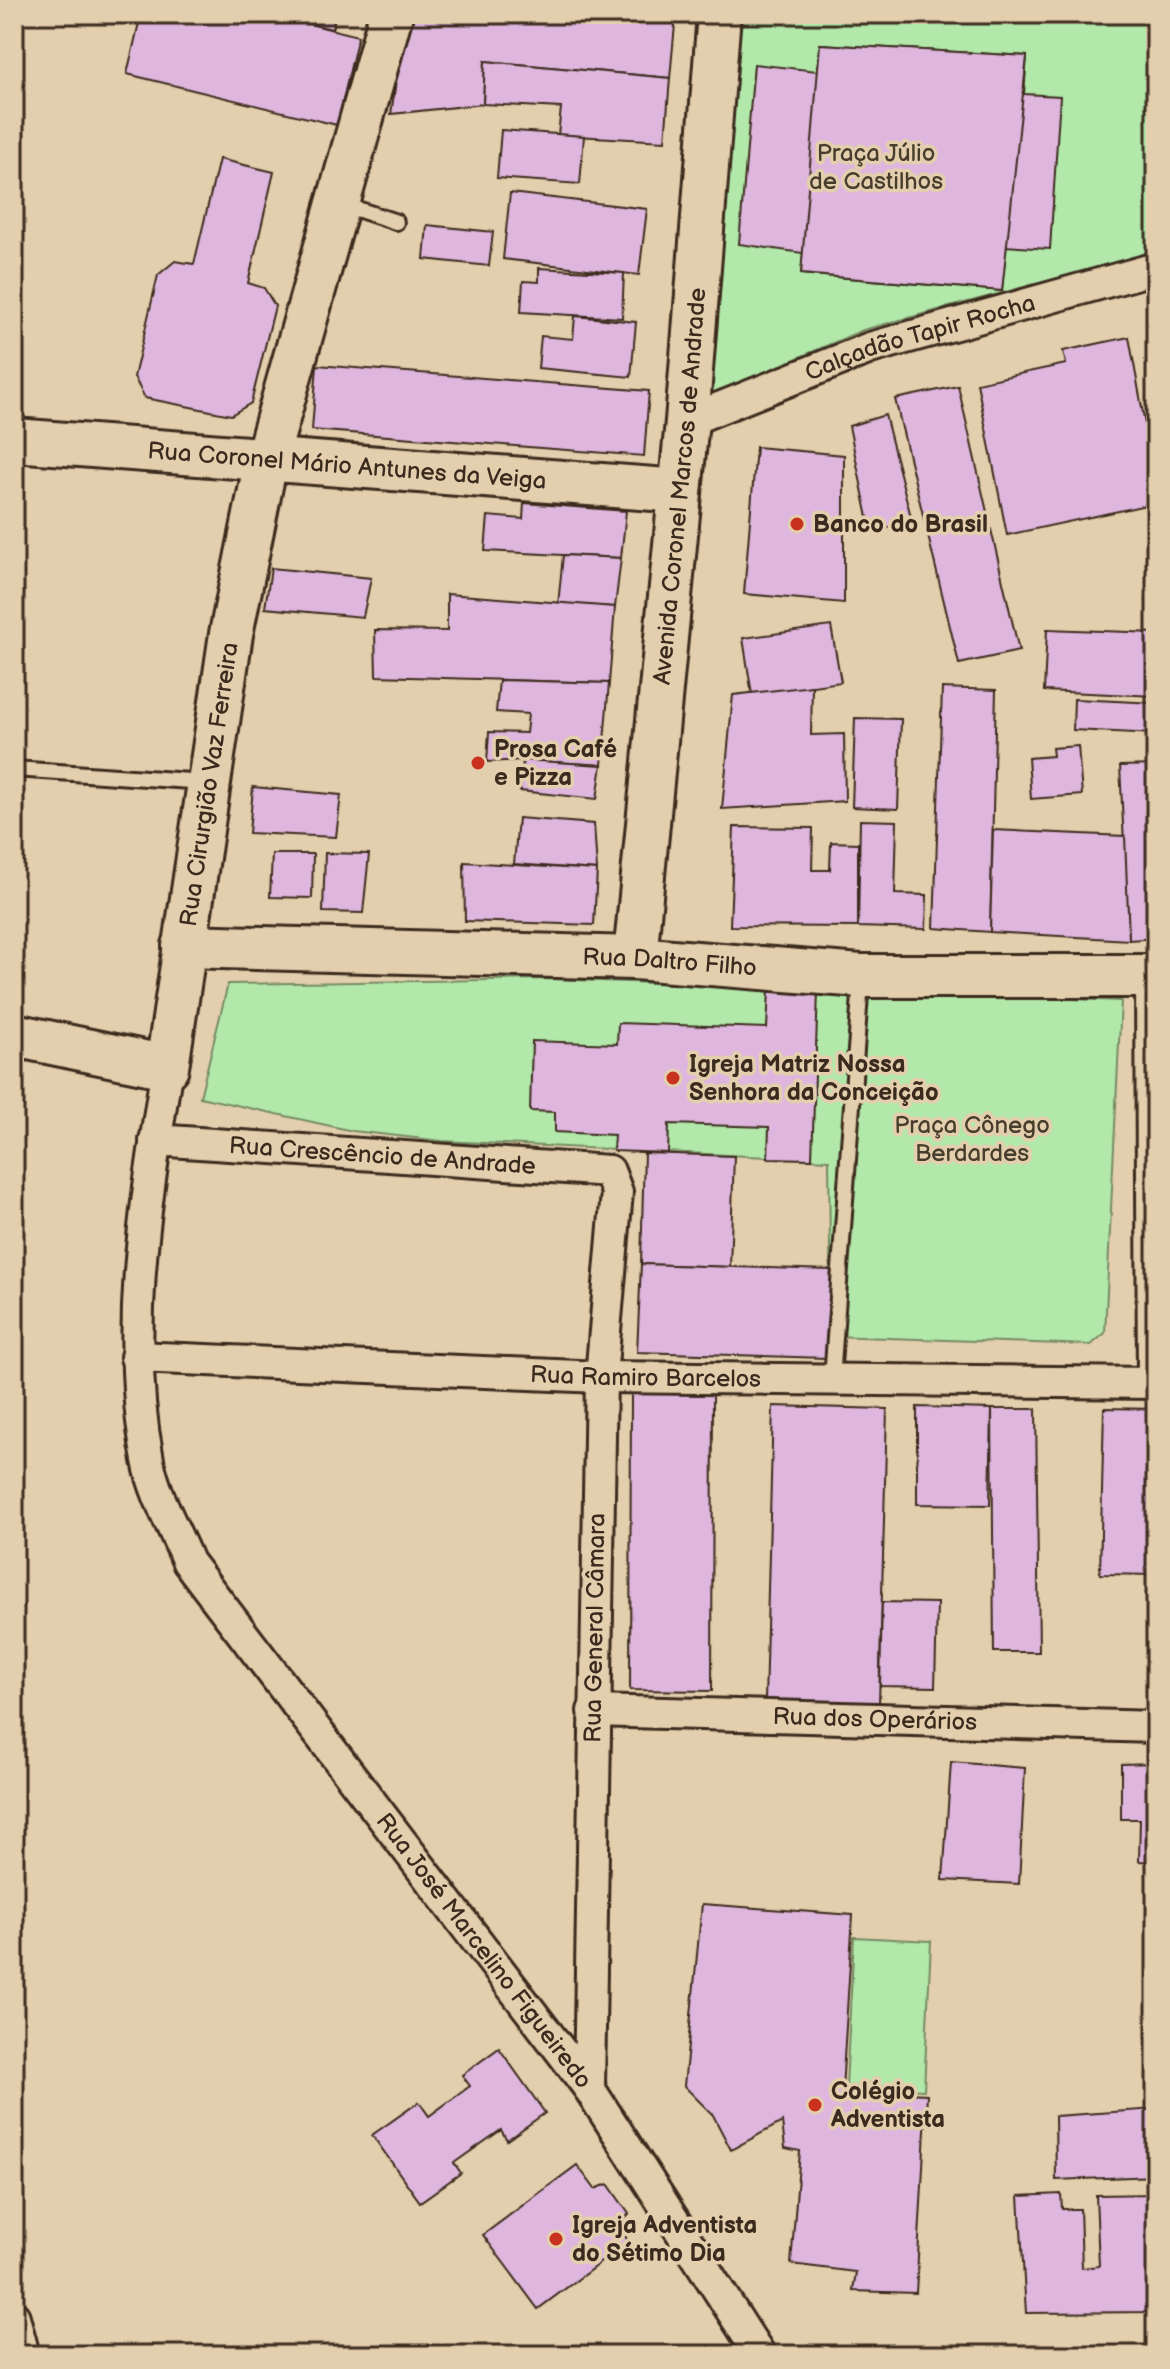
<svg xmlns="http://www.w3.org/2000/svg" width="1170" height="2369" font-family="'Balsamiq Sans',sans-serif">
<rect width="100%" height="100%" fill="#e3cfad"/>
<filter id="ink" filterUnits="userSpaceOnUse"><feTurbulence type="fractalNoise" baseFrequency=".0125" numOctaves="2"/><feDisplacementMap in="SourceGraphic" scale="16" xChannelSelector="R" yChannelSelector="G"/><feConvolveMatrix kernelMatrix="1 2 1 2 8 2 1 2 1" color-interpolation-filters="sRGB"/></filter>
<g filter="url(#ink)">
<g fill="#b2e9ab" stroke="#768a64" stroke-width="2">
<polygon points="733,14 1156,14 1156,227 1152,253 863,330 702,399"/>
<polygon points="549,979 1121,1001 1105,1333 1091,1345 831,1336 829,1160 442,1141 353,1131 200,1097 228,984"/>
<polygon points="854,1937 931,1941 924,2090 846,2086"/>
</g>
<g fill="#dfb7de" stroke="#3b2a1e" stroke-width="2">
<polygon points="141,14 269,14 358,36 337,125 127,74"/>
<polygon points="298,14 336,14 332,29 303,22"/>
<polygon points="414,14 676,14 670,78 485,61 483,104 391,114 396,81"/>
<polygon points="820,44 1027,56 1024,94 1060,96 1050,249 1005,246 1002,291 801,274 803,253 739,244 754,64 817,71"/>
<polygon points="820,44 1027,56 1002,291 801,274"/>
<polygon points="485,61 670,78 665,141 558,135 561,108 483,104"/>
<polygon points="501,130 584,136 580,184 497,178"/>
<polygon points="219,159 274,172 248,283 264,288 275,306 251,403 231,415 145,398 134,377 158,275 175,261 194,264"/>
<polygon points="510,193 647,209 639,275 503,259"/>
<polygon points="427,225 493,232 489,266 424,259"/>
<polygon points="539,268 624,273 622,318 521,312 523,281 539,282"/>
<polygon points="575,316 636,322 631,377 538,368 541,336 573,339"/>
<polygon points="1129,337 1156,484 1156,503 1007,535 977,383 1066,364 1063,351"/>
<polygon points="317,365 649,391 644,456 312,430"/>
<polygon points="958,386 1019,651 959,664 895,399"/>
<polygon points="885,415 912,521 871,532 849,426"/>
<polygon points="756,447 844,455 844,603 744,594"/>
<polygon points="524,503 626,511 621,558 485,551 488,516 523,519"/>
<polygon points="563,555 621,558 615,607 558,605"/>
<polygon points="271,568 371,578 363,617 265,608"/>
<polygon points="447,594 615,607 609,683 376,676 375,630 447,631"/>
<polygon points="831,626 841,682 752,695 743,638"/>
<polygon points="1047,629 1156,633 1156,696 1044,691"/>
<polygon points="499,680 609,683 602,765 523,760 487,762 489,732 526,733 528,714 496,712"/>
<polygon points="812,686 811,735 844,734 845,801 722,809 733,695"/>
<polygon points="942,688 996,690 990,932 934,928"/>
<polygon points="1074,699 1156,703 1156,734 1073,730"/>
<polygon points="855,718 901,719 898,809 852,807"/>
<polygon points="1078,746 1082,795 1031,799 1028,758 1053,756 1052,748"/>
<polygon points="523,760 602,765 597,799 520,791"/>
<polygon points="1156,765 1156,938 1129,940 1120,766"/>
<polygon points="253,787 341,795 336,837 249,833"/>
<polygon points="518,818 594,824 597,870 514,864"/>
<polygon points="860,820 897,821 895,894 927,895 926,929 858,927"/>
<polygon points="734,827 813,828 812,870 830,870 831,842 858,843 858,927 730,926"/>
<polygon points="993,830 1125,836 1129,940 990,932"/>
<polygon points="325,853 369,854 363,913 323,912"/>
<polygon points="272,854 313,854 312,898 270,897"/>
<polygon points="464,862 597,870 594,925 465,921"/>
<polygon points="769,990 818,991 812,1159 768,1158 769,1127 669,1124 668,1153 613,1151 614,1135 555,1132 555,1112 530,1111 532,1041 617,1044 618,1023 767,1028"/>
<polygon points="644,1153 734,1156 730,1267 641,1264"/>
<polygon points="641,1264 831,1270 827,1358 637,1352"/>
<polygon points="631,1393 713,1394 712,1691 630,1690"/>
<polygon points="773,1406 887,1409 879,1704 765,1701"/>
<polygon points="917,1407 992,1409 990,1505 917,1504"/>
<polygon points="1104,1408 1156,1409 1156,1575 1100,1574"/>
<polygon points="992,1409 1036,1409 1039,1652 994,1652"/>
<polygon points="882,1602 937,1603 935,1687 880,1686"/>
<polygon points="951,1762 1025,1768 1019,1884 943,1880"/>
<polygon points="1156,1763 1156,1862 1139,1861 1140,1819 1121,1819 1121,1764"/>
<polygon points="702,1904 853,1915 842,2090 927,2094 916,2293 853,2291 856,2272 791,2264 800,2151 785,2148 782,2122 731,2150 713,2115 684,2086"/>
<polygon points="499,2048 545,2113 507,2140 501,2130 454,2163 461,2173 420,2202 372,2135 419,2102 429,2116 470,2086 462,2075"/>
<polygon points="1156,2109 1156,2176 1056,2180 1055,2116"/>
<polygon points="577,2165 595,2189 608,2184 629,2214 620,2224 628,2242 538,2309 483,2235"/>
<polygon points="1061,2194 1062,2209 1080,2209 1082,2268 1099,2266 1096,2195 1156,2194 1156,2312 1026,2313 1019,2196"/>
</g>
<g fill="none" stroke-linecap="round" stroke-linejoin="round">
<g stroke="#3b2a1e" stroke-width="20">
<g id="lane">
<polyline points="342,204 396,222"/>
<polyline points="14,769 205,782"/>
<polyline points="1143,979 1145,1383"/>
<polyline points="832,1379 861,981"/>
</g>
</g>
<g stroke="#3b2a1e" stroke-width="36">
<g id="street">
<path id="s1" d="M687,421L870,348L1156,268"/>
<path id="s2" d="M167,1067C147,1196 123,1330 148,1460C154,1494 175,1530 188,1562L589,2088L760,2355"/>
<path id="s3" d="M155,1140L609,1171L617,1192L601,1377L589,2088"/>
<path id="s4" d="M136,1357L601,1377L1156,1383"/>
<path id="s5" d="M593,1711L1156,1727"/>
<polyline points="14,2317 24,2355"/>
</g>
</g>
<g stroke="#3b2a1e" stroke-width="48">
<g id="secondary">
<path id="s6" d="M14,440L680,491"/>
<path id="s7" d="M184,946L635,958L861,976H1156"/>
<path id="s8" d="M635,958L687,421L719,14"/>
<path id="s9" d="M14,1035L167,1067L231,634L266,461L391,14"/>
</g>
</g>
<use href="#lane" stroke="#e3cfad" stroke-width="14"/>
<use href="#street" stroke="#e3cfad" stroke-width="30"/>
<use href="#secondary" stroke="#e3cfad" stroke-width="42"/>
</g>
</g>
<g fill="#c8321e" stroke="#e3cfad" stroke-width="3">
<circle cx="797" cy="524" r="8"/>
<circle cx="478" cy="763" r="8"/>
<circle cx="673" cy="1078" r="8"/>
<circle cx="815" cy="2105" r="8"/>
<circle cx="556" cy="2239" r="8"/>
</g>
<g text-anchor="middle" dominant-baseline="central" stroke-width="7" stroke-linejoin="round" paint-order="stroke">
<g font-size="24" fill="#473d2c" stroke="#e3cfad">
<text x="876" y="153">Praça Júlio<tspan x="876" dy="28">de Castilhos</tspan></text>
<text x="972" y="1125">Praça Cônego<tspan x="972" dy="28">Berdardes</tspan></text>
</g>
<g font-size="24" fill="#3b2a1e" stroke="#e3cfad">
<text stroke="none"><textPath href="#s1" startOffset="248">Calçadão Tapir Rocha</textPath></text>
<text stroke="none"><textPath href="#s6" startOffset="334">Rua Coronel Mário Antunes da Veiga</textPath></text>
<text stroke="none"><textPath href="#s8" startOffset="474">Avenida Coronel Marcos de Andrade</textPath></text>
<text stroke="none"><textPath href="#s9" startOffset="442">Rua Cirurgião Vaz Ferreira</textPath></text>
<text stroke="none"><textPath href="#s7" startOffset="486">Rua Daltro Filho</textPath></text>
<text stroke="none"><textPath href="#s3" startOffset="228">Rua Crescêncio de Andrade</textPath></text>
<text stroke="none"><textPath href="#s4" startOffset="510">Rua Ramiro Barcelos</textPath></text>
<text transform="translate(595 1628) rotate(-89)">Rua General Câmara</text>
<text stroke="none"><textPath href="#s5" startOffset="282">Rua dos Operários</textPath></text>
<text stroke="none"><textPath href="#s2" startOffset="994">Rua José Marcelino Figueiredo</textPath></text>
</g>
<g font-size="24" font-weight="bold" fill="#3b2a1e" stroke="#e3cfad" text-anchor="start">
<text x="813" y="524">Banco do Brasil</text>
<text x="494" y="749">Prosa Café<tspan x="494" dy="28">e Pizza</tspan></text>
<text x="689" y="1064">Igreja Matriz Nossa<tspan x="689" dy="28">Senhora da Conceição</tspan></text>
<text x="831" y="2091">Colégio<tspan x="831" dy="28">Adventista</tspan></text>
<text x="572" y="2225">Igreja Adventista<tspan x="572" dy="28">do Sétimo Dia</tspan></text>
</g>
</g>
<rect width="1170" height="2369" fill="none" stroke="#e3cfad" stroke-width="48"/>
<rect x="24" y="24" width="1122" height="2321" fill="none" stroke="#3b2a1e" stroke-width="3" filter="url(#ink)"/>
</svg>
